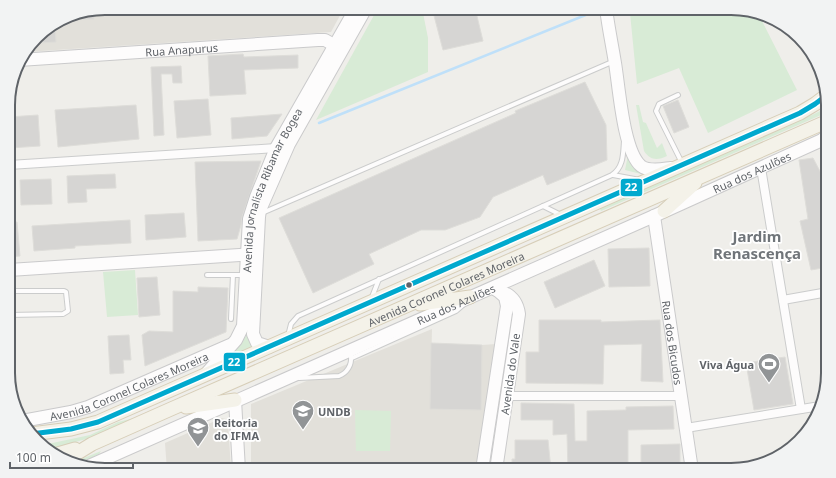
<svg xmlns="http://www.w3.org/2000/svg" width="836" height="478" font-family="'Noto Sans',sans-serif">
<rect width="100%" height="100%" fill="#efeeea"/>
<g fill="#e2e0da">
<polygon points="105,8 344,8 331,32 25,52 41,32 68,15"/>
<polygon points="432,329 430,409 480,410 482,345 496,344 480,463 468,470 251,470 251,404"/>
<polygon points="222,418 226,419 228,423 231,470 167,470 165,443"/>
</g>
<g fill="#d8ebd6">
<polygon points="378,8 422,8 428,38 428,72 316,120"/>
<polygon points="637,8 732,8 759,15 797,90 708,133 679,68 637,84 630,13"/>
<path d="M636,105H639L643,122L646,123L657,148L662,143L667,156C657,161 650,160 644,151Z"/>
<polygon points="828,107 828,112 601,211 599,207 814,114"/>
<polygon points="627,153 646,172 645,175 625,170 627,160"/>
<polygon points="135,270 138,315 107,317 103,272"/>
<polygon points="249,328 256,348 222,363 246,336"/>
<polygon points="355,410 391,411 390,451 356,451"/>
<polygon points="134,418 93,437 48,450 43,445 90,435 118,422"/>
<polygon points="101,451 99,454 80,463 74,462"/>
</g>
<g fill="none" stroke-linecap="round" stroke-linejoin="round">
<polyline stroke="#bfe0f9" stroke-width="2.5" points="319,123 593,12"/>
</g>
<g fill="#d6d5d3" stroke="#deddd9">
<polygon points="432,8 475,8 483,41 443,50"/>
<polygon points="94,10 94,19 64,20 64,18 68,15"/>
<polygon points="55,23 56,42 36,43 36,38 41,32"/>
<polygon points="243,54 244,57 298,55 298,68 244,70 246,94 210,96 208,56"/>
<polygon points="181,66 182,83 173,83 172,74 161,74 164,135 154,136 151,67"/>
<polygon points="585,82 606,125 607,160 547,185 543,175 493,197 480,217 445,230 421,230 369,254 374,264 313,293 279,218 516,113 515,111"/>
<polygon points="208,99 211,135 177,138 174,101"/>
<polygon points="678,100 689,127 674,133 663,106"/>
<polygon points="136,105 139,139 58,147 55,110"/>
<polygon points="282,114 267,136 232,139 231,118"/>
<polygon points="38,115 40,146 9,148 9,117"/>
<polygon points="813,158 823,177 827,209 828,267 811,270 800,221 808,219 799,160"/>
<polygon points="261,161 242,217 241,225 237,239 198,241 195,162"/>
<polygon points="115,174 116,188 86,189 87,202 68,203 67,176"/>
<polygon points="51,179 52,204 21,205 20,180"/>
<polygon points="184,213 186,237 146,240 145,215"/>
<polygon points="130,220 131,243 75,246 75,248 34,251 32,226"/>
<polygon points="17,222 20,256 9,257 9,223"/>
<polygon points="649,248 650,286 609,287 608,249"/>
<polygon points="594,260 605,286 555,308 544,282"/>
<polygon points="157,277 160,315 139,317 137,278"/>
<polygon points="198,287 228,288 226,332 145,366 142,335 149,331 173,332 173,291 198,292"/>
<polygon points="539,320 601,320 601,322 660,320 663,382 641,381 642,344 604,345 603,384 526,383 526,352 539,352"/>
<polygon points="129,335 131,360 123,360 124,373 110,374 108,336"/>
<polygon points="431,343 482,345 481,410 430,409"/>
<polygon points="785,357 793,404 754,410 746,363"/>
<polygon points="521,403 574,404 575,441 587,441 587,411 626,410 626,407 673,406 674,429 628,430 628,468 568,470 567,434 553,435 553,420 521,420"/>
<polygon points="515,440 548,440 551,470 512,470 512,459 515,459"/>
<polygon points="680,444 680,465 641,465 641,445"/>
</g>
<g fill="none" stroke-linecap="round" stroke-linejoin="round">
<g stroke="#cbcccc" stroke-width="6">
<g id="lane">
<polyline points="678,95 659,104 656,111 682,163"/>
<polyline points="613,175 640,180"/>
<polyline points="543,206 561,215"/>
<polyline points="262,213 612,62"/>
<polyline points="207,275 245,275"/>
<polyline points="9,291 64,291 66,292 68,311 63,314 9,315"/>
<polyline points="372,297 379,279"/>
<polyline points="231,319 233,275"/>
<path d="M288,336L291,324L298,316L612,175C624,167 623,153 624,141"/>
<polyline points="352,358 456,311 463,305"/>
<path d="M299,378L339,376C347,373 352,365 351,356"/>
</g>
</g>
<g stroke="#cbcccc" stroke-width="10">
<g id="street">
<polyline points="9,165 276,148"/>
<polyline points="761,168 801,409"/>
<polyline points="783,300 828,292"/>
<polyline points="507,396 681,396"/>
<polyline points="686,428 820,406"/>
</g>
</g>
<g stroke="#cacacb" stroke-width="14">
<g id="secondary">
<path d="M606,8C608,26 612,44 615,63C619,86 623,151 641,166C649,172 662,169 671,168"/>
<path id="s1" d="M19,60L318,40H325L341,49"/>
<path id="s2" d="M654,216L692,470"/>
<polyline points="9,270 255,254"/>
<path d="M496,290C510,293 517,300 519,314L496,470"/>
<polyline points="269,347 257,343 253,334 259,217 260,210 289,144 366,8"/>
<path id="s3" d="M206,374L236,340L243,326L249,219L256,197L276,148L356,8"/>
<polyline points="235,400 239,470"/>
<path id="s4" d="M22,421L71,412L88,407L230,345"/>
<path id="s5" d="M89,466L654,216L822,140L828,134"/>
<polyline points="482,470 507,306 505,297 498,291"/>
</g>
</g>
<g stroke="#d7ceb8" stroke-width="15">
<g id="primary">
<polyline points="664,211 695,183"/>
<polyline points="420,304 470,297"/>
<polyline points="186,407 235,400"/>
<polyline points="31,434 71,429 98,422 800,113 815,104 827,95"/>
<polyline points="54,455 75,449"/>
<path id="s6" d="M66,460L92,444L171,409L828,121"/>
</g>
</g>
<use href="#lane" stroke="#fdfcfc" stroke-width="4"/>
<use href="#street" stroke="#fdfcfc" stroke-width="8"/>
<use href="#secondary" stroke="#fdfcfc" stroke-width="12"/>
<use href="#primary" stroke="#f4f2e9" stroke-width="13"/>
<g stroke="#fff" stroke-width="8">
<polyline id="bus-1" points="31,434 71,429 98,422 800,113 815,104 827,95"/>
</g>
<use href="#bus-1" stroke="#00a9ce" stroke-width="5"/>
</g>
<defs>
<g id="stadium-pin" transform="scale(1.15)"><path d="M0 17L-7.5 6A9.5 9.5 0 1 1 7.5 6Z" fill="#919496" stroke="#fff"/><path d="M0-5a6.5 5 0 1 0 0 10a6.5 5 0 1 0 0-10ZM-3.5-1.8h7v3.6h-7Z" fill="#fff"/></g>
<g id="university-pin" transform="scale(1.15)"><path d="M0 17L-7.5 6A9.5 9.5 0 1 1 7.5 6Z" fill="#919496" stroke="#fff"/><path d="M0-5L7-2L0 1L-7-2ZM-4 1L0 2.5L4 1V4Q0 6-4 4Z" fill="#fff"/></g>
</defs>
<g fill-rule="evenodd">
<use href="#stadium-pin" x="769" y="364"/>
<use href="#university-pin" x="303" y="411"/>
<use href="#university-pin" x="198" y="428"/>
</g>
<circle fill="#5f6368" stroke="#fff" stroke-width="1.5" cx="409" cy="285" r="3.5"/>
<g text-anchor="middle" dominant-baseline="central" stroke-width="3.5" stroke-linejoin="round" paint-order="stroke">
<g font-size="11" fill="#5f6368" stroke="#fff">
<text stroke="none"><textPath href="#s1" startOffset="163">Rua Anapurus</textPath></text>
<text stroke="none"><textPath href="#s5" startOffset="725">Rua dos Azulões</textPath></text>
<text stroke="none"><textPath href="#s3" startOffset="202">Avenida Jornalista Ribamar Bogea</textPath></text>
<text stroke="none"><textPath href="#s6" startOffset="417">Avenida Coronel Colares Moreira</textPath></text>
<text stroke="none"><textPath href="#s5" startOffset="401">Rua dos Azulões</textPath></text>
<text stroke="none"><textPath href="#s2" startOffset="128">Rua dos Bicudos</textPath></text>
<text transform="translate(510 374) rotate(-82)">Avenida do Vale</text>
<text stroke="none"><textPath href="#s4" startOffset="113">Avenida Coronel Colares Moreira</textPath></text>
</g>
<g font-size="11" font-weight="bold" fill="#5f6368" stroke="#fff" text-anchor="start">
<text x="754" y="364" text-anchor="end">Viva Água</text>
<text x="318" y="411">UNDB</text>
<text x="214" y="422">Reitoria<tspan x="214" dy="13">do IFMA</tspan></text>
</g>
<g font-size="15" font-weight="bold" fill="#70757a" stroke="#fff">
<text x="757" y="236">Jardim<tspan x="757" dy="17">Renascença</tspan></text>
</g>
</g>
<path d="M0 0H836V478H0ZM105 15H731A90 90 0 0 1 821 105V373A90 90 0 0 1 731 463H105A90 90 0 0 1 15 373V105A90 90 0 0 1 105 15Z" fill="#f2f3f3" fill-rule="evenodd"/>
<path fill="none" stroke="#5f6368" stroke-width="2" d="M105 15H731A90 90 0 0 1 821 105V373A90 90 0 0 1 731 463H105A90 90 0 0 1 15 373V105A90 90 0 0 1 105 15Z"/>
<g stroke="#fff" stroke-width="1.5">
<rect x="620" y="178" width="23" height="19" rx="4" fill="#00a9ce"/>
<rect x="223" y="352" width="23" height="20" rx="4" fill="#00a9ce"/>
</g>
<g font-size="11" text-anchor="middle" font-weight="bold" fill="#fff">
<text x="631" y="191">22</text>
<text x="234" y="366">22</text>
</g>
<path d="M10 462v6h123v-6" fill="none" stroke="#5f6368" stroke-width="2"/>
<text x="16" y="462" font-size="12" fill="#5f6368" stroke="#ffffff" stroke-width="3" paint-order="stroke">100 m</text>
</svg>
